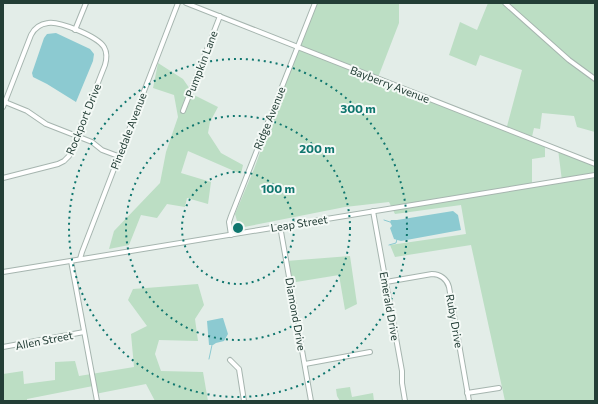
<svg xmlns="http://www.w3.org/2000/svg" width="598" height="404" font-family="Commissioner,sans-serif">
<rect width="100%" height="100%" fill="#e3ede8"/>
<g fill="#bcdec4">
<polygon points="315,3 399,3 399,23 377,80 506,130 522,70 480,55 476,66 449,55 460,22 477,30 488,3 595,3 595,132 577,127 574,116 542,113 540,129 534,128 531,141 545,144 545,157 532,159 532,186 562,181 558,149 595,164 595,401 505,401 471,245 395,257 390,245 466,234 461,205 395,214 389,202 345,207 239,228 235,214 254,169"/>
<polygon points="158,63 183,79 194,95 218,107 210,122 208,133 221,153 243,165 241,174 188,151 181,173 211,182 208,204 187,198 185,207 167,204 157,218 141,215 129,245 109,249 114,231 160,183 166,152 178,117 174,95 153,88"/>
<polygon points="350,256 357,304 345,310 339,275 290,283 286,261"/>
<polygon points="198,284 204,305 195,319 198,341 159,340 155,354 161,371 203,372 208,401 155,401 146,384 95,394 93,386 27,399 27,401 3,401 3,374 23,371 24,384 55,380 55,362 75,361 79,376 134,367 131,334 147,326 128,300 133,289"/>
<polygon points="350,387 352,397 373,393 374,401 340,401 337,396 336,389"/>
</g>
<g fill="#8ccad1">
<polygon points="56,33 90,49 94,54 93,61 76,102 47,84 33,77 32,73 44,38 47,34"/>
<polygon points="453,211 458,215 461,230 401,241 394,239 390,228 392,226 390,222 391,220 397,220"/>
<polygon points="222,318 223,318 228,334 224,341 216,343 213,345 209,345 207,321"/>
</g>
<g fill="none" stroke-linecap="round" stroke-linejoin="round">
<g stroke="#8ccad1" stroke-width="1">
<polyline points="384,220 390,222"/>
<polyline points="389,245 396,243 397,239"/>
<polyline points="209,359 212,345"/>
</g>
<g stroke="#a6b5af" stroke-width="6">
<g id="minor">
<polyline points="186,3 595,164"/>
<polyline points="505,3 569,60 595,79"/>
<polyline points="75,30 86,3"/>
<polyline points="5,102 27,111 46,124 92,142 102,150 118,156"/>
<path d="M3,107L31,35C34,29 40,24 48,23C59,21 97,36 104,47C107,52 107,58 105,65L69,156L64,161L58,164L3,178"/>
<polyline points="183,111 220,16"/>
<polyline points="373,211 402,371 402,383 405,401"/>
<polyline points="280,226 311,401"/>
<polyline points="231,235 229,222 231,216 315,3"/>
<polyline points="80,259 82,252 178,3"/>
<polyline points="71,261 97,401"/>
<polyline points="3,272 595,175"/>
<path d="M386,282L432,274C440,274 447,279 449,287L469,401"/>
<polyline points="3,347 84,332"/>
<polyline points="230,360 239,369 244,401"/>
<polyline points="305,364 370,352"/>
<polyline points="467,393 499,388"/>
</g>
</g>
<use href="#minor" stroke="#fff" stroke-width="4"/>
</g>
<g fill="none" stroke="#0f766e" stroke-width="2" stroke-dasharray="2 4">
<circle cx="238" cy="228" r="56"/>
<circle cx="238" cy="228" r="112"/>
<circle cx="238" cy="228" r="169"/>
</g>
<g text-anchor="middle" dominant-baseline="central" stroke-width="4" stroke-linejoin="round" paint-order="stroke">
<g font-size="11" fill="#233e36" stroke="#f4f9f6">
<text transform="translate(201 64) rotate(-69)">Pumpkin Lane</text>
<text transform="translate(390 84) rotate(21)">Bayberry Avenue</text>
<text transform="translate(269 118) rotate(-68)">Ridge Avenue</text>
<text transform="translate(83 119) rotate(-68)">Rockport Drive</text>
<text transform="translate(128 131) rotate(-69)">Pinedale Avenue</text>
<text transform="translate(299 223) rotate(-9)">Leap Street</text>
<text transform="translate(390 306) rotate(80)">Emerald Drive</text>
<text transform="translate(296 314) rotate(80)">Diamond Drive</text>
<text transform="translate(455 321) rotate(80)">Ruby Drive</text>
<text transform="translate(44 340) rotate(-11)">Allen Street</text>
</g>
</g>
<circle cx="238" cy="228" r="6" fill="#0f766e" stroke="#f4f9f6" stroke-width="2"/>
<g font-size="12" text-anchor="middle" font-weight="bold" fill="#0f766e" stroke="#f4f9f6" stroke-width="4" stroke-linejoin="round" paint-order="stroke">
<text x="358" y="113">300 m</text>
<text x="317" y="153">200 m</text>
<text x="278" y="193">100 m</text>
</g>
<rect width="598" height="404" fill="none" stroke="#233e36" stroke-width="8"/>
</svg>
